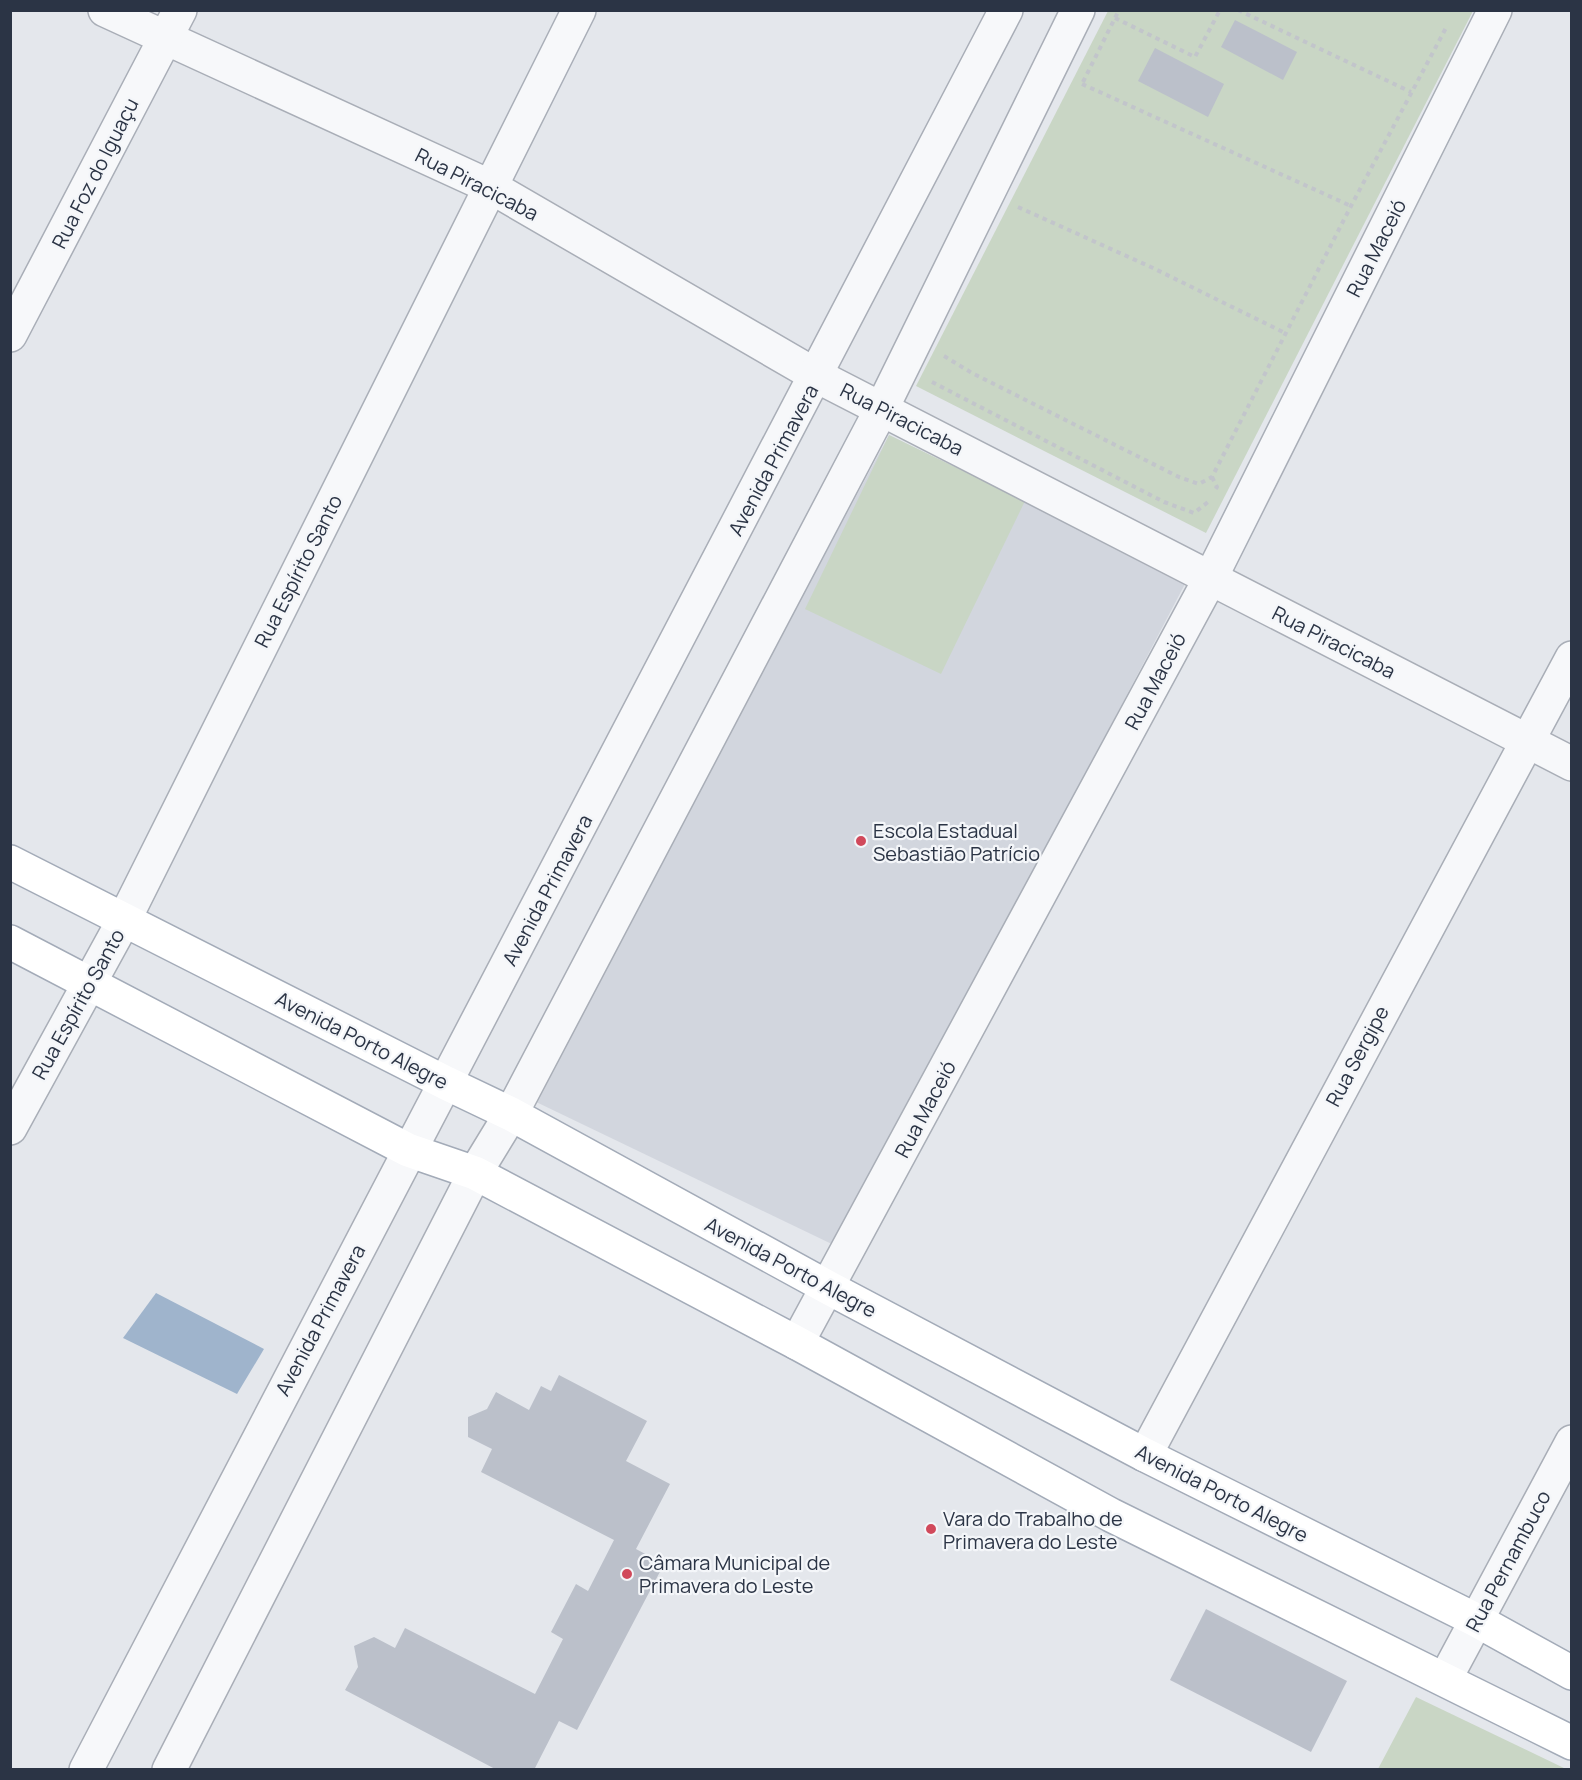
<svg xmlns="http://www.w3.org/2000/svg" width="1582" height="1780" font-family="Manrope,sans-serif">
<rect width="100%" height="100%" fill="#e4e7ec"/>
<polygon fill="#d2d6de" points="889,435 1186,582 838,1247 532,1100"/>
<g fill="#c9d6c5">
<polygon points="1108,11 1473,11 1206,533 916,386"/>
<polygon points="889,435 1025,501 941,674 805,609"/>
<polygon points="1416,1697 1566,1769 1378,1769"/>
</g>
<polygon fill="#9fb4cc" points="156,1293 264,1349 237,1394 123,1338"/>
<g fill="#bbc0ca">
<polygon points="1235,20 1297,52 1283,80 1221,47"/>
<polygon points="1155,48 1224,84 1208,117 1138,81"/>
<polygon points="559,1375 647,1421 626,1461 670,1484 636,1549 664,1564 577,1730 559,1721 534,1770 497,1770 345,1690 358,1667 354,1646 374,1637 395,1648 405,1628 535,1694 563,1639 551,1632 576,1584 588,1591 614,1540 481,1472 492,1449 468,1437 468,1417 487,1409 496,1392 529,1410 541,1386 551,1391"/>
<polygon points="1206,1609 1347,1681 1311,1752 1170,1680"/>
</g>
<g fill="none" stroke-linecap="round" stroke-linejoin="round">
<g stroke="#a9aeb7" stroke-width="36">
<g id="minor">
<polyline points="105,10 491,187 817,376 1572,764"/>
<polyline points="10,335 180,10"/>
<polyline points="10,1128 124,920 579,10"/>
<polyline points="797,1343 1210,579 1495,10"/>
<polyline points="1145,1455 1572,658"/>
<polyline points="1445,1679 1572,1442"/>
<polyline points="86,1770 1006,10"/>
<polyline points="169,1770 475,1173 511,1114 882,408 1078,10"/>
</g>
</g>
<g stroke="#a3abb8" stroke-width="36">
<g id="major">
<polyline points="10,862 446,1083 511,1114 829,1288 1145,1455 1476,1620 1572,1673"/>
<polyline points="10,942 408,1150 475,1173 797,1343 1111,1515 1572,1743"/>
</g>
</g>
<g stroke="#c2c5cb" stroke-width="4" stroke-dasharray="4.5 4.5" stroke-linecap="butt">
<polyline points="1238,10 1411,92"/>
<polyline points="1115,18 1195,57 1220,10"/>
<polyline points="1083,82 1119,10"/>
<polyline points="1082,84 1351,206"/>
<polyline points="1018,207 1153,268 1285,333"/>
<polyline points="944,356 972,373 1179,477 1199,484 1212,477 1351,206 1447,26"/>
<polyline points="932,382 1164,502 1194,513 1208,502"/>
<polyline points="1212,477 1217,487 1215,490"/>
</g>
<use href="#minor" stroke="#f7f8fa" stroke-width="33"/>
<use href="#major" stroke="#fff" stroke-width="33"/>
</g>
<g fill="#d1495b" stroke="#f4f6f9" stroke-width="2">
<circle cx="861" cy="841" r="6"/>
<circle cx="931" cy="1529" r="6"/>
<circle cx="627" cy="1574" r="6"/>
</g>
<g text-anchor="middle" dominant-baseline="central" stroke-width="4.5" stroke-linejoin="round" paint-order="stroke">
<g font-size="20" fill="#2b3445" stroke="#f4f6f9">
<text transform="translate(95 173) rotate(-63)">Rua Foz do Iguaçu</text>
<text transform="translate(477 184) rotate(27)">Rua Piracicaba</text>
<text transform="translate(1376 248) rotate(-63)">Rua Maceió</text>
<text transform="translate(902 419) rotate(27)">Rua Piracicaba</text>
<text transform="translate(773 460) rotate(-62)">Avenida Primavera</text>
<text transform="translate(298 571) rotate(-63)">Rua Espírito Santo</text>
<text transform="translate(1334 642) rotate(27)">Rua Piracicaba</text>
<text transform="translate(1155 681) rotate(-62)">Rua Maceió</text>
<text transform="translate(547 890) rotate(-62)">Avenida Primavera</text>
<text transform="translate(78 1004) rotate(-61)">Rua Espírito Santo</text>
<text transform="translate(362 1040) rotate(27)">Avenida Porto Alegre</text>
<text transform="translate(1357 1056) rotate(-62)">Rua Sergipe</text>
<text transform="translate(925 1109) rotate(-62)">Rua Maceió</text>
<text transform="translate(791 1267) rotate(28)">Avenida Porto Alegre</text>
<text transform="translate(320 1320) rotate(-62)">Avenida Primavera</text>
<text transform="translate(1222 1493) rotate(27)">Avenida Porto Alegre</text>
<text transform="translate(1508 1561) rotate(-62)">Rua Pernambuco</text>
</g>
<g font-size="20" fill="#2b3445" stroke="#f4f6f9" text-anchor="start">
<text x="873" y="830">Escola Estadual<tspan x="873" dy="23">Sebastião Patrício</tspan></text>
<text x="943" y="1518">Vara do Trabalho de<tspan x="943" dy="23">Primavera do Leste</tspan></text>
<text x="639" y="1562">Câmara Municipal de<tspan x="639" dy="23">Primavera do Leste</tspan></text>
</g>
</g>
<rect width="1582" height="1780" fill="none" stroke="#2b3445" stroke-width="24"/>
</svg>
